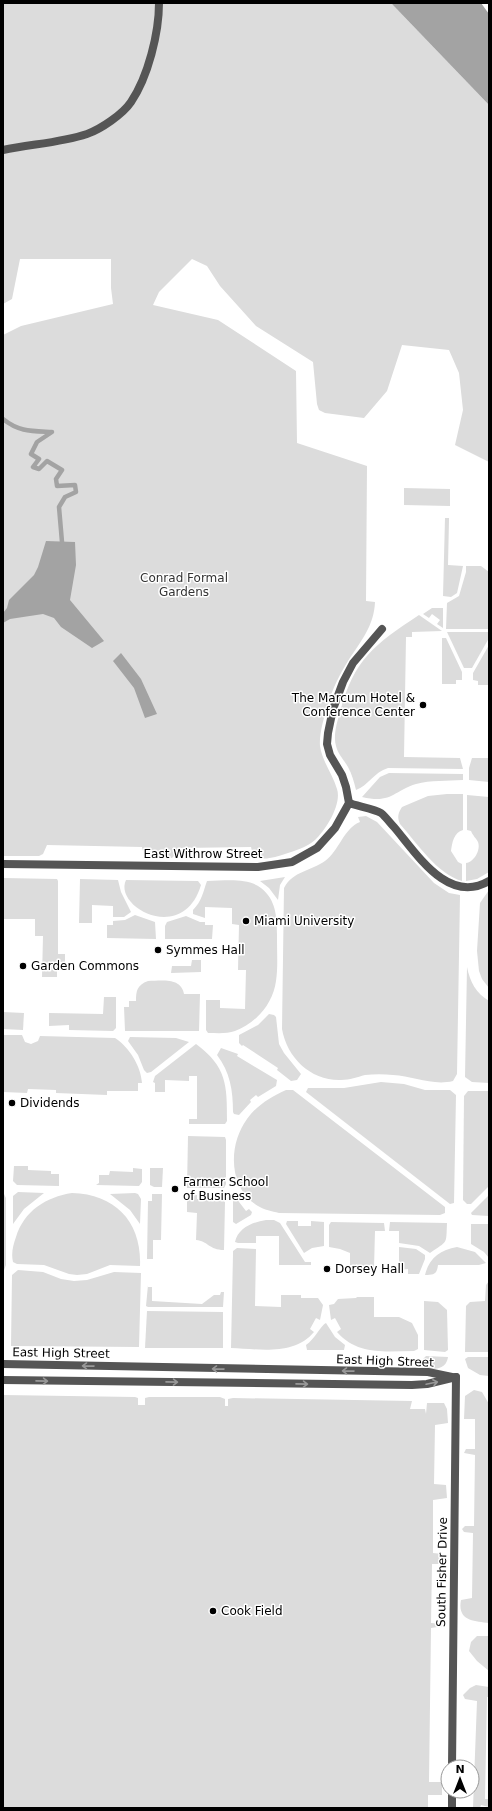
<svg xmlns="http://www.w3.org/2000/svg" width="492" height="1811" font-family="'DejaVu Sans',sans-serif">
<rect width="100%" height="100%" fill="#fff"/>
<g fill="#dcdcdc">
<path d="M3,3H391L489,105V462L455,445L463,410L459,373L449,350L402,345L387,391L364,418L325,413L319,410L317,404L313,362L256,326L220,286L207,266L192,259L159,292L153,305L218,320L296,371L297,443L367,466L366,601L375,602C374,626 361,641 348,661C340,674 332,689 328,705C324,717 319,734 320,746C322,761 333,775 337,789C342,804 326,830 315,840C307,847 295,851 285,854C276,857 261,862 253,855L251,847L181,848L172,858L148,857L144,855L142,847L47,845L43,854L39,856H3V335L21,326L113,304L111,288V259H20L12,299L3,304Z"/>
<polygon points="404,488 450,489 450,506 404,505"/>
<polygon points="445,518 449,518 449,520 448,565 463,566 457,593 451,597 443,596"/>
<polygon points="466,566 481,566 489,572 489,629 446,629 447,603 459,596 466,572"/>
<polygon points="432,608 443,608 443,628 437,624 440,620 432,614 429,618 423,614"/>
<path d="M419,615L442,631L412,632V637H406L404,757L460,758L463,769L388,768C374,772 368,786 356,790C354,782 352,774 348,767C344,760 338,754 336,746C333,736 337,722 340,712C354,659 374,645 419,615Z"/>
<polygon points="447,632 489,632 489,638 472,668 464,668"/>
<polygon points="442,638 446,638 462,672 462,680 456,680 456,684 442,684"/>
<polygon points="489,645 489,685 478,685 478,681 473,680 473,673"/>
<polygon points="472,758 489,758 489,782 469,780 469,768"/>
<path d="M389,773L463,774V780C447,781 431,780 416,784C393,791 392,804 362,797L380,777Z"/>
<path d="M447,794H463V830C454,832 452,843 451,851L458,862L462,864V881C437,874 417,843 400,824C397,817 398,813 402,807L428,796Z"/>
<path d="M467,795L489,797V872L477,879L466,881V863C474,862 481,850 478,842C476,838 473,836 471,831L467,830Z"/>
<path d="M366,816L377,822L434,883L449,893L460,895L457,1074L453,1081C433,1086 413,1076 393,1075C384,1074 374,1074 365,1075C357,1077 350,1080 341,1080C311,1081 287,1058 282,1029L284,888C293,871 311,871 325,861C339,851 344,828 360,822L358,817Z"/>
<polygon points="285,877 280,885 278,900 269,888 260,881"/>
<polygon points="3,878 57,879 58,881 58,954 65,954 65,962 57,962 57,977 42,977 43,936 35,936 35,919 3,919"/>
<polygon points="80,879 118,880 121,892 131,912 124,917 113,917 113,906 92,905 92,923 79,923"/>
<path d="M126,880L198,881L201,885C183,945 113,907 126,880Z"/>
<path d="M207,881C224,881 247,877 261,888C278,901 277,922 277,941C277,954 278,968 276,981C273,1004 256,1023 235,1031C227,1034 217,1033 208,1033L206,1030V1000H220V1008L245,1009L246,970H238L239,925L232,924V908L205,907V918L193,914V910C202,901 203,892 207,881Z"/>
<polygon points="489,890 489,988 482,979 479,971 477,951 480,903"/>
<polygon points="135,915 155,922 156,939 107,938 107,925 113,925 113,921 125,920"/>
<polygon points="186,916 200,922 205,922 205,925 213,925 212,939 165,939 165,926 167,922"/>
<polygon points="192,960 201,960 201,972 171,973 172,966 191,966"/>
<path d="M467,967C470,982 476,993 489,1001V1083L472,1082L465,1077Z"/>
<path d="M148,981C161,981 181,977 184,994H200L199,1031H125L124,1007H129V1001H136C136,991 137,985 148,981Z"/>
<polygon points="104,997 116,997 116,1028 113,1031 69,1030 69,1025 49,1026 49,1013 103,1014"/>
<polygon points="3,1012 24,1013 23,1030 3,1029"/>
<polygon points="269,1014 274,1015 276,1017 279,1044 284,1053 301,1074 297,1080 291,1081 277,1070 278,1068 243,1045 242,1046 239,1043 239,1035 258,1025"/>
<path d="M3,1035H22L25,1042L31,1044L38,1041L40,1036L115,1038C129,1047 141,1066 142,1083H138V1091H107V1095L56,1093V1090L28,1089L27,1093L3,1092Z"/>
<polygon points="130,1037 176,1038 189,1042 151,1072 147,1073 144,1070 138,1055 128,1041"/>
<path d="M196,1044C227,1067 227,1085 227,1121L225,1124H189V1119H197V1076H189V1081L165,1080V1092H155V1083L153,1082L155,1076Z"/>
<path d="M221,1048L238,1054L237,1056L277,1080L276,1086L258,1097L256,1095L250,1100L251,1102L239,1115L234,1114L233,1112C233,1090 230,1072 217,1055Z"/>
<polygon points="381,1082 404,1084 425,1090 450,1090 456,1095 454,1203 450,1204 306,1092 308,1088 344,1088"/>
<path d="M286,1090H293L445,1207V1213L440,1215L279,1213C272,1211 264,1210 258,1206C228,1188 228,1145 247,1119C257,1105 271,1097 286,1090Z"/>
<polygon points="468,1091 489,1091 489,1186 471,1204 467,1204 463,1200 464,1096"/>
<polygon points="188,1136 225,1137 226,1140 226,1184 224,1188 187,1188"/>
<polygon points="14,1166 28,1166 28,1170 51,1171 51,1174 59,1174 59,1186 17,1185 13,1181"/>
<polygon points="133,1168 142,1169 142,1182 139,1186 96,1185 99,1183 99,1175 109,1175 110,1171 133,1172"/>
<polygon points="150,1168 163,1168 162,1187 154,1187 150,1185"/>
<polygon points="3,1192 6,1198 6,1265 3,1273"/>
<polygon points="18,1192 44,1193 24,1209 13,1224 13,1196"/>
<path d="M72,1193C116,1194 142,1223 140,1266L110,1265L87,1274L77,1275L69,1274L44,1265L17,1264L13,1262C11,1254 13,1245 16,1237C24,1211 46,1197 72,1193Z"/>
<polygon points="135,1193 138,1194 141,1199 140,1224 130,1210 110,1194"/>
<polygon points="152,1194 162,1194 161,1240 153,1240 153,1259 147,1259 148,1201 152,1201"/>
<path d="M187,1195H197V1199H222L225,1202L224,1250C209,1250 208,1241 196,1240L197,1213L187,1212Z"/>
<polygon points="489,1195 489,1216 472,1215 471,1213"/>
<polygon points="236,1198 246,1211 249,1209 252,1212 251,1215 236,1224 233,1222 233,1200"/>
<path d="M266,1220H274L280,1223L305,1262H311V1265H279V1236H256V1243H238L235,1242C238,1228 253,1222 266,1220Z"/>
<polygon points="287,1221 298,1221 298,1226 311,1226 311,1221 324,1222 324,1246 312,1248 304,1253 286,1224"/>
<polygon points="331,1222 384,1223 385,1231 375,1231 374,1268 358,1268 357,1265 350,1265 350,1253 340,1249 329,1247 329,1225"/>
<path d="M390,1222L447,1223C446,1246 448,1240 430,1253L419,1246L399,1243V1231H389Z"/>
<polygon points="471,1224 489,1224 489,1258 484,1252 471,1244"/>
<polygon points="399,1247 416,1249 425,1255 425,1259 419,1274 408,1274 408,1269 399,1270"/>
<path d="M457,1247L475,1252L486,1263L479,1265H438C437,1274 434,1275 425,1275C429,1258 440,1250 457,1247Z"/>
<path d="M237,1248L256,1249L255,1306L281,1307V1295H301V1298H318L323,1305L320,1320L316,1318L310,1329L314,1332C294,1356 259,1349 231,1348L233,1254V1251Z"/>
<polygon points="18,1270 43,1272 61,1279 74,1281 87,1280 114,1272 141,1273 139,1347 11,1346 12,1275"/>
<polygon points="489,1281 489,1352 465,1352 466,1306 470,1302 485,1301 486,1285"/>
<polygon points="148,1285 148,1287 152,1287 152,1301 202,1304 214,1295 220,1295 221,1292 224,1292 223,1307 148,1307 146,1306"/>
<path d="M357,1297H374V1317H399L412,1323L418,1335V1349L414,1351C386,1351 358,1356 337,1332L341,1329L335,1318L331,1320L329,1305L334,1304L338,1299L356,1298Z"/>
<polygon points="424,1301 438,1302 447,1310 448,1350 445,1352 424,1350"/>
<polygon points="147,1311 223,1312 223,1348 145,1348"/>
<path d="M326,1323L335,1337L345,1345L344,1350H307L306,1345C315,1339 321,1325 326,1323Z"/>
<path d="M426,1356L448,1357C446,1370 435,1369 424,1369L423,1359Z"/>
<polygon points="468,1357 489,1357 489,1376 480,1375 468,1368 465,1359"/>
<path d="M474,1390L482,1392L489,1404V1623C474,1621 457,1621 461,1600L472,1598L473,1533L464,1532L462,1529L465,1526H474L475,1455L464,1453L466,1449H475V1419H464L465,1396Z"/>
<polygon points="3,1395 135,1397 138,1398 138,1405 145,1405 145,1398 149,1397 220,1397 225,1399 225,1406 228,1406 228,1399 233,1398 412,1401 410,1409 425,1409 426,1414 427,1403 444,1403 447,1409 448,1423 435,1425 434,1484 446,1485 447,1498 433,1500 433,1553 443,1554 444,1559 442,1564 432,1564 431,1623 443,1624 444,1626 431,1628 429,1782 442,1782 442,1795 428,1795 428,1808 3,1808"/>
<polygon points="477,1636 489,1636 489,1671 477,1661 469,1651 471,1642"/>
<polygon points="476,1685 489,1687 489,1697 487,1697 485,1799 489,1799 489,1807 481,1805 480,1808 473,1808 477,1701 465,1699 463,1695 470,1688"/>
</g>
<g fill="#a3a3a3">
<polygon points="391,3 481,3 489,14 489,105"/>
<polygon points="46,541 75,542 76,565 70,600 104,641 92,648 61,627 54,618 43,614 10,619 3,623 3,613 7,608 9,600 34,575 38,567"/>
<polygon points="121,653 141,679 157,714 145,718 134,688 113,661"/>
</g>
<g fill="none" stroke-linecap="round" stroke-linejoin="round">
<path stroke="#a3a3a3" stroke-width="4.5" d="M3,419C19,432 32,431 52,432L37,442L31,454L39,459L33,467L39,469L47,461L62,470L56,479L57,486L75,485L76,492L65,497L59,507L62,542"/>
<g stroke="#555" stroke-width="8">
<path d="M3,150C31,144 60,143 87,134C101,129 123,114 131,102C148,77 159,33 159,3"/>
<path d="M349,803C357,806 375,809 381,813C386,817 390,823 394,827C417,854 448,905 489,881"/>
<polyline points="3,864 258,867 292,862 317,848 335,828 349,803 346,787 342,775 330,755 327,744 328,733 333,709 343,682 353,663 382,629"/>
<polyline points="3,1364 428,1372 452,1377"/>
<polyline points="3,1380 412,1385 427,1384 456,1377"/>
<polyline points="452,1767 456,1377"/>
<polyline points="452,1808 452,1791"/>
</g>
</g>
<defs><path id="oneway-shaft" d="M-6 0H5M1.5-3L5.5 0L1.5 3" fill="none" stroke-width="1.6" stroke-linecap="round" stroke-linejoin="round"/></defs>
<g stroke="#999">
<use href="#oneway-shaft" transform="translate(88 1366) rotate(-179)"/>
<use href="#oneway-shaft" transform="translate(218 1369) rotate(-179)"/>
<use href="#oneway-shaft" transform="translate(348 1371) rotate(-179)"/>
<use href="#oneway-shaft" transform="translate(42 1381) rotate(1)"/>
<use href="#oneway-shaft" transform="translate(172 1382) rotate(1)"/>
<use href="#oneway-shaft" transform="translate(432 1383) rotate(-12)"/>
<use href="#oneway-shaft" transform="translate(302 1384) rotate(1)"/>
</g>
<g fill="#000" stroke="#fff" stroke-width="1.5">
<circle cx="423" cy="705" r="4"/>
<circle cx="246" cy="921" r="4"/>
<circle cx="158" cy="950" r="4"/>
<circle cx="23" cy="966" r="4"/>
<circle cx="12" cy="1103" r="4"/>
<circle cx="175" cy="1189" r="4"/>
<circle cx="327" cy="1269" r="4"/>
<circle cx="213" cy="1611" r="4"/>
</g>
<g text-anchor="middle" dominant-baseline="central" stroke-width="3" stroke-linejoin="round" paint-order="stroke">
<g font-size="12" fill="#333" stroke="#fff">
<text x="184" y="578">Conrad Formal<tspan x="184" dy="14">Gardens</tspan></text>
</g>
<g font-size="12" fill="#000" stroke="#fff" text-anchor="start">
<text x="415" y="698" text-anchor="end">The Marcum Hotel &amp;<tspan x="415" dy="14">Conference Center</tspan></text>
<text x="254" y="921">Miami University</text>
<text x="166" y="950">Symmes Hall</text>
<text x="31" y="966">Garden Commons</text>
<text x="20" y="1103">Dividends</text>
<text x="183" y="1182">Farmer School<tspan x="183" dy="14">of Business</tspan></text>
<text x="335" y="1269">Dorsey Hall</text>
<text x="221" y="1611">Cook Field</text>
</g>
<g font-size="12" fill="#000" stroke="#fff">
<text x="203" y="854">East Withrow Street</text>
<text transform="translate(61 1353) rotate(1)">East High Street</text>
<text transform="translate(385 1361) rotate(2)">East High Street</text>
<text transform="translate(442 1572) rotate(-89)">South Fisher Drive</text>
</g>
</g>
<rect width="492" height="1811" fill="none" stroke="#000000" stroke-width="8"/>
<g transform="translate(460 1779)"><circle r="19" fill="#ffffff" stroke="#999999"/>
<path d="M0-3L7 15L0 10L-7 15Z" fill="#000000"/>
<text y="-6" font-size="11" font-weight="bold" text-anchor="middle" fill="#000000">N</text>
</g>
</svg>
